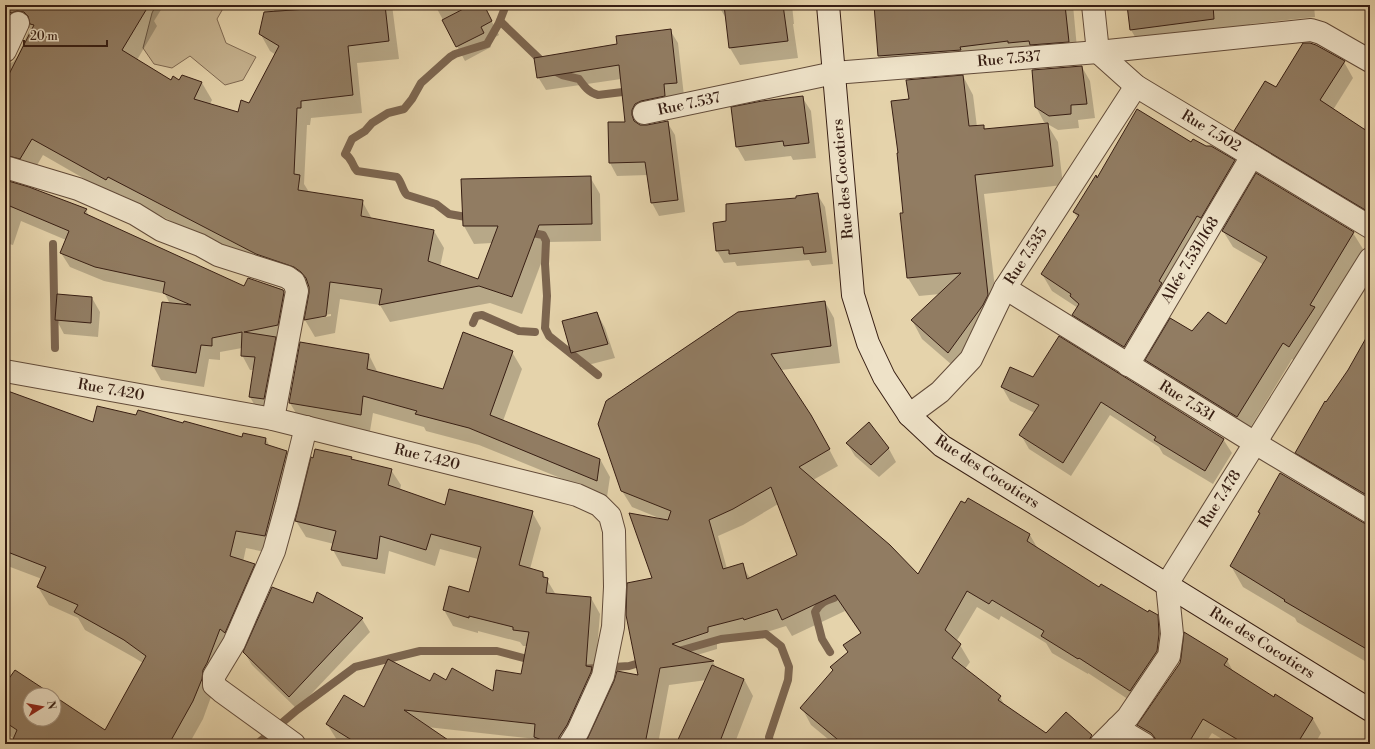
<svg xmlns="http://www.w3.org/2000/svg" width="1375" height="749" font-family="'Libre Bodoni',serif">
<rect width="100%" height="100%" fill="#e5d3ab"/>
<filter id="stains"><feTurbulence type="fractalNoise" baseFrequency=".005" numOctaves="4"/><feColorMatrix values="0 0 0 0 .2 0 0 0 0 .09 0 0 0 0 .02 0 0 0 .5 -.17"/></filter>
<radialGradient id="worn" r=".72"><stop offset=".6" stop-color="#630" stop-opacity="0"/><stop offset="1" stop-color="#630" stop-opacity=".3"/></radialGradient>
<polygon fill="#c7b491" stroke="#7f6952" points="156,5 225,5 217,19 226,43 256,57 243,80 225,85 190,56 172,68 154,64 143,48 152,13"/>
<g fill="#0003" fill-rule="evenodd">
<path d="M5,5H164L154,21L157,26L137,60L171,81L202,83L212,100L210,104L239,113L250,104L276,55L270,51L260,33L265,11L279,19L271,5H392L399,59L357,63L362,113L311,118L310,125H307L304,184L309,192L362,201L372,219L434,231L444,248L440,267L478,280L492,243L474,244L464,226L462,180L590,177L600,194L601,241L549,242L522,314L490,303L390,322L380,305L340,299L335,333L315,337L305,320L310,287L305,284L267,271L119,194L116,197L43,155L33,172L5,162V64L13,62L17,57L30,28H27L5,60ZM331,314V316L318,318V316Z"/>
<polygon points="435,5 485,5 485,9 499,35 488,41 491,47 465,61"/>
<polygon points="720,5 792,5 794,24 793,24 798,58 740,65 730,48 727,20 721,10"/>
<polygon points="875,5 1073,5 1078,59 889,73 879,56"/>
<polygon points="1128,5 1314,5 1315,17 1250,24 1252,32 1141,47 1131,30"/>
<polygon points="670,30 678,43 684,96 639,122 639,125 647,126 667,122 675,135 685,212 659,216 652,203 648,175 617,176 610,163 626,123 621,79 546,90 538,77 618,45"/>
<polygon points="1344,62 1353,78 1333,110 1363,130 1370,121 1370,222 1244,146 1235,131 1276,89"/>
<polygon points="1082,67 1090,81 1095,118 1078,120 1079,128 1058,130 1044,122 1036,107"/>
<polygon points="963,76 973,95 977,127 983,126 986,130 1047,124 1058,142 1063,185 984,194 998,314 959,371 922,339 912,320 940,294 919,296 908,278 901,214 904,214 899,154 910,100"/>
<polygon points="802,97 811,111 816,158 793,160 791,156 745,161 737,147"/>
<polygon points="1192,143 1234,161 1244,178 1134,364 1084,332 1074,315 1078,308 1052,291 1042,274 1078,219 1074,212 1097,179"/>
<polygon points="5,180 86,210 89,216 244,288 249,279 281,289 292,307 272,413 258,411 250,397 254,370 250,370 242,355 242,348 220,352 220,360 209,359 204,387 161,380 153,366 170,304 165,294 104,281 70,267 61,253 66,240 21,221 13,245 5,243"/>
<polygon points="817,194 825,207 833,264 812,266 809,260 737,266 735,262 724,263 717,251 727,222 798,199"/>
<polygon points="1223,231 1353,233 1363,249 1320,319 1299,363 1292,359 1247,433 1156,376 1146,360 1193,333 1226,325 1264,265 1233,247"/>
<polygon points="92,298 100,312 98,337 64,334 56,319"/>
<path d="M825,302L834,318L840,363L781,370L820,432L838,466L813,480L918,576L969,500L1030,535L1038,549L1100,588L1148,613L1157,616L1167,633L1140,707L1088,673V674L1052,653L1046,643L1001,616L999,620L977,607L956,642L960,645L970,662L965,669L1000,697L1005,706L1046,734L1091,736L1096,744H824L828,739L811,725L802,708L833,671L831,667L848,652L861,634L845,611L792,636L786,626L754,636L753,634L717,643V649L697,655L713,662L717,669L744,679L753,696L736,740L740,744H677L707,680L669,685L658,744H588L639,677L654,579L659,518L632,507L622,491L599,424L608,398H612ZM778,504L798,555L750,578L742,565L727,569L718,536L743,525Z"/>
<polygon points="597,313 605,328 615,358 580,367 572,353"/>
<polygon points="1370,333 1370,510 1308,473 1297,453 1327,403 1349,371"/>
<polygon points="512,352 522,369 503,421 600,459 610,477 607,497 479,445 426,431 424,427 373,413 370,431 300,420 290,403 369,355 378,373 444,390"/>
<polygon points="1033,378 1223,439 1232,453 1213,484 1163,454 1159,447 1110,415 1071,476 1029,449 1021,435 1035,413 1010,401 1002,387"/>
<polygon points="5,391 94,424 137,417 184,425 243,438 266,439 270,447 287,451 297,469 275,554 246,548 243,562 254,565 264,583 211,697 203,719 189,744 12,744 14,739 5,732 5,686 51,695 30,695 30,719 54,719 54,697 105,731 143,663 135,658 85,630 78,618 49,605 38,587 42,579 5,565"/>
<polygon points="868,424 889,449 896,462 879,477 855,456 847,443"/>
<polygon points="351,458 352,460 391,470 401,485 400,490 446,506 532,512 541,528 530,569 543,573 556,595 591,598 600,614 595,674 574,744 539,744 536,739 427,727 452,744 343,744 337,740 327,724 430,683 446,681 494,693 522,675 527,646 523,646 520,642 478,631 478,633 453,626 444,610 470,593 478,559 440,549 435,566 389,551 385,574 342,566 333,550 334,544 306,537 296,521"/>
<polygon points="1363,524 1370,525 1370,664 1297,622 1295,618 1243,587 1231,566"/>
<polygon points="314,604 362,619 370,632 297,709 252,665 244,652"/>
<polygon points="1227,660 1234,673 1274,698 1276,695 1313,719 1321,733 1315,744 1230,744 1212,733 1205,744 1154,744 1147,740 1138,725"/>
</g>
<g fill="none" stroke-linecap="round" stroke-linejoin="round">
<g stroke="#7c654f" stroke-width="8">
<path d="M500,21L550,69L562,75L579,79C584,86 589,93 598,95L631,91"/>
<path d="M473,216L466,217L449,214L436,204L407,195C402,190 402,182 397,177L357,171C351,164 353,159 345,154L352,139L365,131L372,123L388,113L404,109L412,99L421,83L450,57L455,54L487,44L499,23L506,5"/>
<polyline points="527,232 543,235 546,241 545,264 547,296 545,328 549,336 598,375"/>
<polyline points="53,244 55,348"/>
<polyline points="473,323 476,316 482,315 519,331 535,332"/>
<polyline points="675,652 721,639 766,634 781,646 789,667 788,680 769,737 770,744"/>
<path d="M830,652L822,639L815,612C820,603 825,601 834,598"/>
<polyline points="581,669 629,666 646,661"/>
<polyline points="257,744 297,710 355,667 420,651 497,651 535,661"/>
</g>
</g>
<g fill="#917c62" stroke="#371e13" fill-rule="evenodd">
<polygon points="5,5 149,5 122,50 171,80 173,76 179,80 182,75 202,82 194,99 238,112 241,100 249,103 279,46 259,34 264,12 336,7 336,5 385,5 389,41 348,46 353,95 301,101 301,108 297,108 294,174 300,175 298,190 363,200 361,216 434,230 428,261 478,279 498,226 463,226 461,179 591,176 592,224 539,225 512,297 479,286 379,305 382,289 330,282 326,316 304,320 309,293 309,287 306,278 301,272 294,267 256,254 108,177 106,180 32,139 20,159 5,155 5,82 34,25 30,24 28,16 24,12 17,11 11,13 5,9"/>
<polygon points="471,5 484,5 492,21 481,27 484,33 456,47 442,20"/>
<polygon points="724,5 783,5 788,41 729,48"/>
<polygon points="874,5 1065,5 1069,42 1030,45 1029,41 1008,43 1008,41 960,47 961,50 878,56"/>
<polygon points="1127,5 1213,5 1214,19 1130,30"/>
<polygon points="671,29 677,83 664,84 665,96 641,101 635,104 632,110 632,115 634,121 640,125 647,125 668,121 678,200 651,203 645,162 609,163 608,122 625,122 619,65 537,78 534,58 617,44 616,36"/>
<polygon points="1303,43 1310,43 1316,45 1345,61 1320,100 1370,133 1370,206 1367,211 1234,131 1265,81 1276,87"/>
<polygon points="1082,66 1087,104 1071,105 1071,114 1049,116 1035,107 1032,70"/>
<polygon points="963,75 969,126 984,125 984,129 1048,123 1053,166 975,175 988,295 983,305 948,353 911,320 961,273 907,278 900,213 903,213 897,153 898,153 891,101 909,99 906,80"/>
<polygon points="803,96 809,143 784,146 783,141 736,147 731,107 762,101"/>
<polygon points="1137,109 1191,142 1193,139 1206,146 1211,146 1235,160 1201,218 1197,216 1159,281 1162,283 1124,347 1072,315 1079,304 1070,296 1071,294 1041,274 1079,215 1073,212 1096,175 1097,178"/>
<polygon points="1256,173 1354,232 1310,305 1315,307 1289,347 1283,343 1237,417 1145,360 1170,318 1192,331 1208,312 1226,324 1267,257 1222,231"/>
<polygon points="5,180 29,187 87,209 84,213 244,286 248,278 283,290 284,292 278,325 244,332 276,337 264,399 249,397 255,357 241,356 242,332 212,338 212,346 201,345 196,373 152,366 162,302 191,305 163,293 165,282 95,267 60,253 69,231 5,204"/>
<polygon points="818,193 826,252 804,254 803,247 729,254 729,250 716,251 713,223 726,221 726,204 796,198 796,196"/>
<polygon points="57,294 92,297 91,323 55,320"/>
<path d="M825,301L831,346L771,354L811,415L830,449L799,467L890,545L918,574L961,501L965,503L968,498L1030,534L1027,541L1099,587L1101,584L1148,612L1149,610L1158,615L1159,634L1157,651L1130,691L1079,658L1078,659L1041,636L1044,631L992,600L989,604L967,591L945,630L961,644L952,658L1001,696L998,700L1046,733L1066,712L1092,735L1089,740V744H843L800,708L833,670L830,667L848,652L843,645L861,633L835,595L782,620L777,609L744,620L743,618L708,627V632L672,644L714,661L660,668L645,744H585L614,681L617,671L638,675L626,615L627,583L652,578L629,513L668,520L671,511L621,491L598,424L606,401L738,312ZM771,487L797,555L747,579L743,563L723,569L709,520L733,509Z"/>
<polygon points="597,312 608,344 571,353 562,321"/>
<polygon points="1370,331 1370,497 1295,453 1325,401 1326,402 1348,370"/>
<polygon points="463,332 513,351 490,415 600,459 597,481 469,428 415,414 417,411 363,396 361,415 289,403 300,342 369,354 367,369 443,389"/>
<polygon points="1059,336 1224,439 1205,471 1154,440 1156,437 1101,402 1063,463 1019,435 1039,405 1001,387 1010,367 1033,377"/>
<polygon points="5,390 93,422 97,406 136,415 138,410 183,423 184,421 242,437 243,433 266,438 265,444 287,451 265,536 236,531 230,556 255,564 225,633 220,629 207,663 203,670 202,679 193,701 169,744 11,744 17,730 5,722 5,684 15,670 53,695 30,695 30,719 54,719 54,696 105,730 146,656 124,640 74,612 78,605 37,587 46,567 5,551"/>
<polygon points="869,422 889,448 871,465 846,443"/>
<polygon points="315,449 352,457 351,459 392,469 388,485 445,505 449,489 533,511 519,565 543,572 543,577 548,578 546,593 591,597 586,666 592,667 591,672 567,725 559,737 558,744 552,744 534,737 535,724 404,710 454,744 358,744 326,724 344,695 364,707 388,659 430,681 434,673 446,680 452,668 493,691 496,670 521,674 529,632 513,630 513,627 469,616 469,618 443,610 449,586 469,592 481,547 431,534 426,550 380,536 377,559 331,550 336,531 295,521 311,457 313,458"/>
<polygon points="1280,473 1364,523 1370,524 1370,651 1284,601 1285,600 1230,566 1260,513 1258,512"/>
<polygon points="272,587 313,603 317,592 363,618 289,697 243,652"/>
<polygon points="1184,632 1228,659 1224,665 1274,697 1275,694 1313,718 1297,744 1245,744 1203,719 1188,744 1156,744 1155,738 1151,733 1137,725 1180,663 1181,658"/>
<polygon points="712,665 744,679 719,744 676,744"/>
</g>
<g fill="none" stroke-linecap="round" stroke-linejoin="round">
<g stroke="#624b39" stroke-width="24">
<g id="street">
<polyline points="1093,5 1098,52 1136,86 1370,227"/>
<polyline points="5,51 18,23"/>
<polyline points="644,113 834,73 1098,52 1311,30 1321,33 1370,61"/>
<polyline points="5,167 78,189 135,214 161,230 200,245 218,255 287,277 294,282 297,291 273,419"/>
<polyline points="1005,288 1255,443 1370,512"/>
<polyline points="1128,365 1252,156"/>
<polyline points="5,371 273,419 554,489 577,495 599,505 610,516 614,531 615,587 613,627 603,676 578,731 570,744"/>
<polyline points="909,415 940,392 971,359 1005,288 1136,86"/>
<polyline points="1117,728 1144,744"/>
<polyline points="294,744 221,691 214,685 214,676 234,643 274,551 287,504 306,427"/>
<polyline points="1101,744 1128,717 1169,656 1172,634 1167,584 1370,259"/>
</g>
</g>
<g stroke="#371e13" stroke-width="24">
<polyline id="secondary" points="828,5 853,295 868,343 884,377 909,415 942,446 1370,710"/>
</g>
<use href="#street" stroke="#eee2c8" stroke-width="22"/>
<use href="#secondary" stroke="#eee2c8" stroke-width="22"/>
</g>
<g text-anchor="middle" dominant-baseline="central" stroke-width="3.5" stroke-linejoin="round" paint-order="stroke">
<g font-size="15" fill="#371e13" stroke="#eee2c8">
<text transform="translate(1009 59) rotate(-5)">Rue 7.537</text>
<text transform="translate(689 104) rotate(-12)">Rue 7.537</text>
<text transform="translate(1211 131) rotate(31)">Rue 7.502</text>
<text transform="translate(843 179) rotate(-95)">Rue des Cocotiers</text>
<text transform="translate(1026 256) rotate(-57)">Rue 7.535</text>
<text transform="translate(1190 260) rotate(-59)">Allée 7.531/168</text>
<text transform="translate(111 390) rotate(10)">Rue 7.420</text>
<text transform="translate(1187 401) rotate(32)">Rue 7.531</text>
<text transform="translate(427 457) rotate(14)">Rue 7.420</text>
<text transform="translate(987 472) rotate(33)">Rue des Cocotiers</text>
<text transform="translate(1220 499) rotate(-58)">Rue 7.478</text>
<text transform="translate(1262 643) rotate(32)">Rue des Cocotiers</text>
</g>
</g>
<rect width="1375" height="749" fill="none" stroke="#e5d3ab" stroke-width="20"/>
<rect x="6" y="6" width="1363" height="737" fill="none" stroke="#371e13" stroke-width="2"/>
<rect x="10" y="10" width="1355" height="729" fill="none" stroke="#371e13"/>
<g transform="translate(42 707) rotate(79)"><circle r="19" fill="#eee2c8" stroke="#a59480"/>
<path d="M0-3L7 15L0 10L-7 15Z" fill="#8f2418"/>
<text y="-6" font-size="11" font-weight="bold" text-anchor="middle" fill="#371e13">N</text>
</g>
<path d="M24 40v6h83v-6" fill="none" stroke="#371e13" stroke-width="2"/>
<text x="30" y="40" font-size="12" fill="#371e13" stroke="#eee2c8" stroke-width="3" paint-order="stroke">20 m</text>
<rect width="100%" height="100%" filter="url(#stains)"/>
<rect width="100%" height="100%" fill="url(#worn)"/>
</svg>
